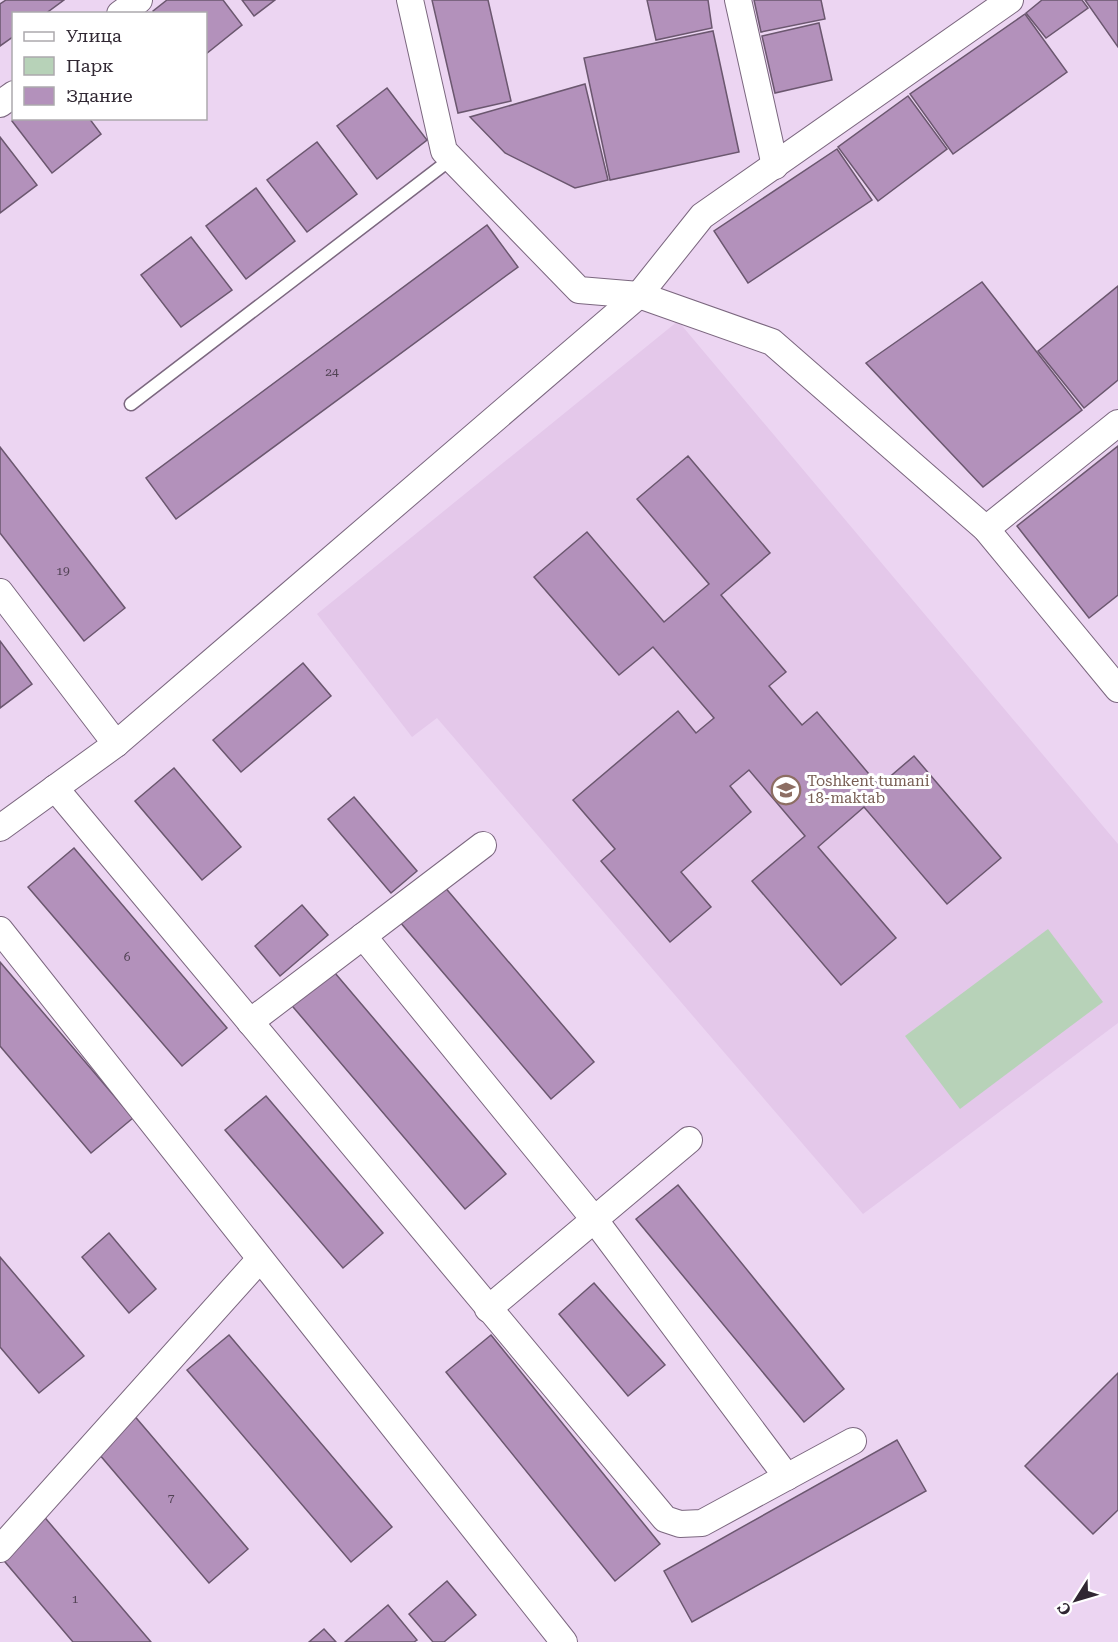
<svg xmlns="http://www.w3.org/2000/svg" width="1118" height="1642" font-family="'Roboto Serif',serif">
<rect width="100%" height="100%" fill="#ecd5f2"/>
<polygon fill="#e4c8ea" points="678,321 1118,844 1118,1023 863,1214 437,718 412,737 317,614"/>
<polygon fill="#b7d2b8" points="1048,929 1103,1002 960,1109 905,1036"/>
<g fill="#b391bb" stroke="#6b576f" stroke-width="1.5">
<polygon points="6,0 64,0 45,14 14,14 14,36 0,46 0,4"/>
<polygon points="167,0 223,0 242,25 206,54 206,14 154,14 153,11"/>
<polygon points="242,0 275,0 254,16"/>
<polygon points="432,0 488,0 511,101 458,113"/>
<polygon points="647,0 708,0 712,28 656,40"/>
<polygon points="754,0 821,0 825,19 761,32"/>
<polygon points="1042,0 1082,0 1088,8 1046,38 1026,13"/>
<polygon points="1085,0 1118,0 1118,47"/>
<polygon points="1025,14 1067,72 953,154 910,94"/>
<polygon points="819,23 832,80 775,93 762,36"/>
<polygon points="713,31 739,152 610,180 584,58"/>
<polygon points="585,84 608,180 575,188 505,153 470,117"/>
<polygon points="387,88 427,140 377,179 337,126"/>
<polygon points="908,96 947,149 878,201 838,147"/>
<polygon points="15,118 89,118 101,134 52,173 12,121"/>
<polygon points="0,137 37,185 0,213"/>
<polygon points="317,142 357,194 307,232 267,180"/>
<polygon points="837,149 872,200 748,283 714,231"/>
<polygon points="256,188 295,241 246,279 206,226"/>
<polygon points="487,225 518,267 176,519 146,478"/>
<polygon points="191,237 232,290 181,327 141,275"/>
<polygon points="982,282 1082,410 983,487 866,363"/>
<polygon points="1118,286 1118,380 1084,408 1038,351"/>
<polygon points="1118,446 1118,595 1089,618 1017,526"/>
<polygon points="0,447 125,608 84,641 0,533"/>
<polygon points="688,456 770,553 721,595 786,672 769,686 802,725 817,712 879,786 914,756 1001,858 947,904 864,807 818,847 896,938 841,985 752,881 805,836 749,770 730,786 751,812 681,872 711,907 670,942 601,861 615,849 573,800 678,711 696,733 714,718 653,647 619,675 534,577 587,532 664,622 709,584 637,499"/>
<polygon points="0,641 32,684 0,708"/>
<polygon points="303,663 331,696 241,772 213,740"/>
<polygon points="174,768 241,847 202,880 135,801"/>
<polygon points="354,797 417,871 391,893 328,819"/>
<polygon points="74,848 227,1028 182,1066 28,887"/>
<polygon points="443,885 594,1062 551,1099 400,922"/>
<polygon points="302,905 328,935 280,976 255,946"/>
<polygon points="0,962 133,1118 91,1153 0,1046"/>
<polygon points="329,966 506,1174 465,1209 288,1001"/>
<polygon points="266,1096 383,1233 343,1268 225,1130"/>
<polygon points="678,1185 844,1389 804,1422 636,1219"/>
<polygon points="109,1233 156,1289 129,1313 82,1257"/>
<polygon points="0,1257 84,1356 39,1393 0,1347"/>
<polygon points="594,1283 665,1365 628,1396 559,1314"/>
<polygon points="229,1335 392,1527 351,1562 187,1370"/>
<polygon points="491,1335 660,1544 615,1581 446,1372"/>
<polygon points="1118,1373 1118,1510 1093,1534 1025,1466"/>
<polygon points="132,1413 248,1549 209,1583 93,1447"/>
<polygon points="897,1440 926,1491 692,1622 664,1571"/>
<polygon points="35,1506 151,1642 73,1642 0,1556"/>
<polygon points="447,1581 476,1615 444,1642 433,1642 409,1614"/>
<polygon points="388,1605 417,1640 414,1642 345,1642"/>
<polygon points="324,1629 336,1642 309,1642"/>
</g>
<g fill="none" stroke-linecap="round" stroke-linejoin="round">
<g stroke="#7b677f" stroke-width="15">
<polyline id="service" points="131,404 451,159"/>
</g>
<g stroke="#7b677f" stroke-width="28">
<g id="minor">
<polyline points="410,0 444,151 579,290 639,295 772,342 986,529 1118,689"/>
<polyline points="738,0 775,166"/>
<polyline points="120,14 139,0"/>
<polyline points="0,104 14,94"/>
<polyline points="986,529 1118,423"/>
<polyline points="0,592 116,744"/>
<polyline points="55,788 665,1519 680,1524 702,1523 853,1441"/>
<polyline points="0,828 116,744 639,295 702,216 1010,0"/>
<polyline points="0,930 564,1642"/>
<polyline points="363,936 594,1219 787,1477"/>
<polyline points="250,1022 483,845"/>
<polyline points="488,1309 689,1140"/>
<polyline points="0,1549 260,1259"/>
</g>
</g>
<use href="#service" stroke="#fff" stroke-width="12"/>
<use href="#minor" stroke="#fff" stroke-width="26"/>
</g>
<defs>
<g id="school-ring" transform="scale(1.5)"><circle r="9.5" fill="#fff" stroke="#8d6e63" stroke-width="1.5"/><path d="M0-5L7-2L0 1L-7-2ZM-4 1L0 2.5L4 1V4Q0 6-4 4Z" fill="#8d6e63"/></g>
</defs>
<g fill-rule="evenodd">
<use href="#school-ring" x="786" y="790"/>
</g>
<g text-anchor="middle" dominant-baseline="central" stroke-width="6" stroke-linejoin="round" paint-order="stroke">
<g font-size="12" fill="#514254">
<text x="332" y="372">24</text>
<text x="63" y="571">19</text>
<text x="127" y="957">6</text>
<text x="171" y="1498">7</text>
<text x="75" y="1599">1</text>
</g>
<g font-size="15" fill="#785e54" stroke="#fff" text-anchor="start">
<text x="807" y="781">Toshkent tumani<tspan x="807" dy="17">18-maktab</tspan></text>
</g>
</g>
<rect x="12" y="12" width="195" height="108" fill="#ffffff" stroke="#aca9ad" stroke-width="1.5"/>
<rect x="24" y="32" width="30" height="9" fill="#ffffff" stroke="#aca9ad" stroke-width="1.5"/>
<text x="66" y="42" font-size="18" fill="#302732">Улица</text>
<rect x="24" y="57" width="30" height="18" fill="#b7d2b8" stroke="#aca9ad" stroke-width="1.5"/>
<text x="66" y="72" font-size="18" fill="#302732">Парк</text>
<rect x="24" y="87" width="30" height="18" fill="#b391bb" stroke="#aca9ad" stroke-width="1.5"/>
<text x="66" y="102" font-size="18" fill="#302732">Здание</text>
<g transform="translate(1076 1600) rotate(233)" stroke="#ffffff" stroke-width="4.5" paint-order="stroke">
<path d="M0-4.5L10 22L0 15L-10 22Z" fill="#302732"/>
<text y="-9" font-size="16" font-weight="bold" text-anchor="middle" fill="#302732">С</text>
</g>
</svg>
